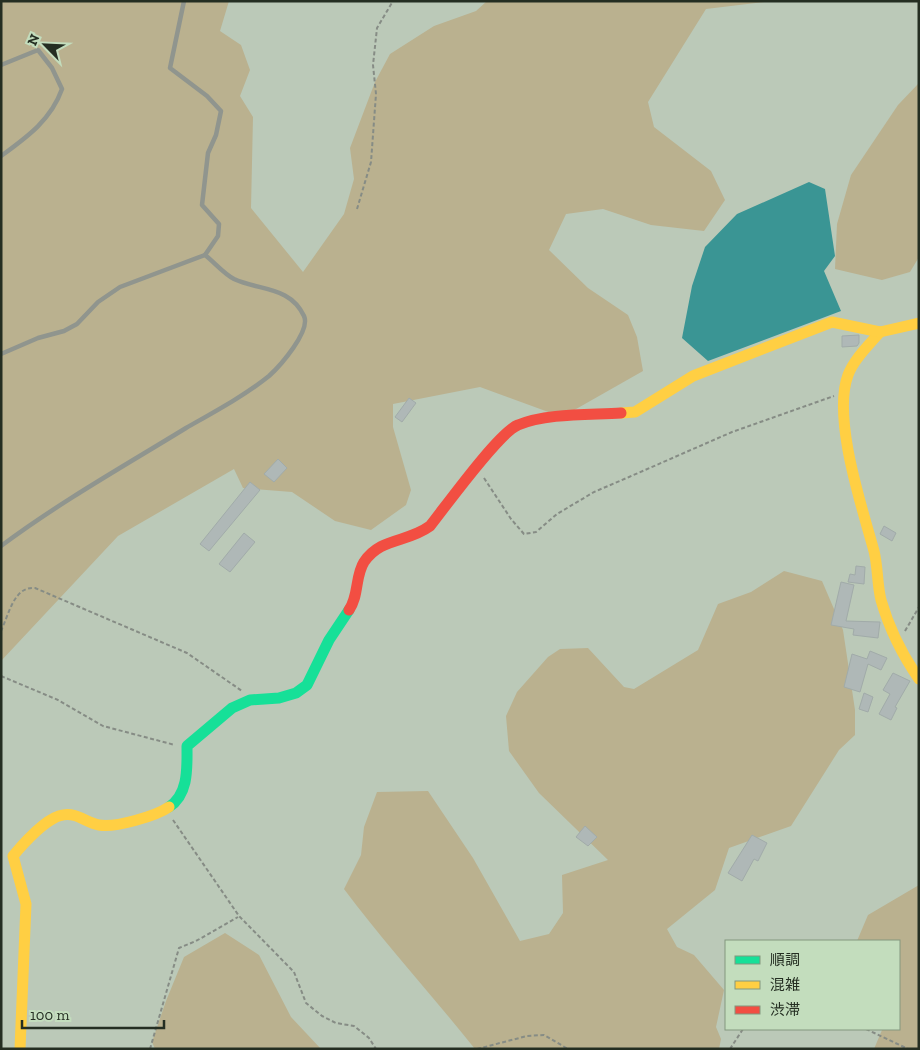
<svg xmlns="http://www.w3.org/2000/svg" width="920" height="1050" font-family="'Zilla Slab','Noto Sans JP',serif">
<rect width="100%" height="100%" fill="#bbc9b8"/>
<g fill="#bab18f">
<polygon points="1,1 229,1 220,31 241,45 250,70 240,96 253,117 251,208 303,272 344,214 354,179 350,148 375,82 390,54 434,26 476,11 487,1 773,1 706,9 648,102 654,127 711,171 725,200 704,231 651,225 603,209 566,214 549,250 588,288 628,315 637,337 643,371 562,417 480,387 393,404 393,427 411,490 406,505 371,530 335,521 292,492 243,488 234,469 118,536 1,661"/>
<polygon points="919,83 919,257 910,272 882,280 835,269 837,224 851,175 898,105"/>
<path d="M784,571L822,581L843,630L855,710V735L839,750L791,826L729,848L715,890L667,929L677,947L694,955L724,990L716,1027L721,1039L719,1049H475C432,995 385,944 344,889L361,855L364,827L377,792L428,791L473,858L520,941L549,934L563,913L562,875L608,860L539,793L509,751L506,716L517,692L548,657L560,649L588,648L624,687L634,689L698,650L718,604L751,592Z"/>
<polygon points="919,885 919,1049 874,1049 882,1030 880,1029 899,1029 899,941 857,941 868,915"/>
<polygon points="225,933 259,955 291,1017 321,1049 155,1049 152,1042 166,1001 184,957"/>
</g>
<polygon fill="#3a9594" points="809,182 825,189 835,256 824,271 841,311 708,361 682,338 692,286 705,247 737,214"/>
<g fill="#afb8b7" stroke="#a1aba9">
<polygon points="859,335 859,343 857,346 842,347 842,336"/>
<polygon points="409,398 416,403 402,422 395,417"/>
<polygon points="278,459 287,468 274,482 264,474"/>
<polygon points="250,482 260,490 209,551 200,544"/>
<polygon points="884,526 896,533 892,541 880,534"/>
<polygon points="244,533 255,542 230,572 219,564"/>
<polygon points="856,566 865,567 864,584 848,582 850,574 855,575"/>
<polygon points="841,582 854,585 846,621 880,622 878,638 853,635 854,629 831,625"/>
<polygon points="870,651 887,658 881,670 868,664 860,692 844,687 852,654 867,659"/>
<polygon points="893,673 910,681 895,707 897,708 891,720 879,714 890,694 883,690"/>
<polygon points="864,693 873,697 868,712 859,709"/>
<polygon points="585,826 597,837 588,846 576,837"/>
<polygon points="752,835 767,843 758,861 754,859 742,881 728,873"/>
</g>
<g fill="none" stroke-linecap="round" stroke-linejoin="round">
<g stroke="#868c85" stroke-width="2" stroke-dasharray="4 2.5" stroke-linecap="butt">
<polyline points="357,209 371,162 376,94 373,65 377,28 393,1"/>
<polyline points="484,478 511,519 524,534 536,532 557,514 594,492 629,477 732,432 834,396"/>
<path d="M1,631C9,614 14,586 35,588L187,653L242,691"/>
<polyline points="905,631 919,607"/>
<polyline points="1,676 58,700 103,726 175,745"/>
<polyline points="173,820 239,916 294,972 306,1003 322,1016 336,1023 354,1026 369,1038 376,1049"/>
<polyline points="866,1029 908,1049"/>
<polyline points="150,1049 179,948 196,941 238,917"/>
<polyline points="477,1049 527,1036 544,1035 568,1049"/>
<polyline points="730,1049 743,1029"/>
</g>
<g stroke="#90958e" stroke-width="4.5">
<polyline points="184,1 170,68 207,96 221,111 216,135 208,153 202,205 219,224 218,236 205,255"/>
<path d="M1,65L38,50L52,68L62,89C51,120 27,137 1,156"/>
<path d="M1,354L38,338L64,331L77,324L98,302L120,287L205,255C214,262 224,274 234,279C260,291 290,286 304,316C311,331 280,366 269,376C244,396 214,412 186,428C124,466 60,502 1,546"/>
</g>
<path stroke="#16e098" stroke-width="11" d="M169,807C189,794 187,767 187,746L232,708L250,700L279,698L296,693L307,685L329,640L349,610"/>
<g stroke="#ffcf43" stroke-width="11">
<path d="M880,332C869,345 854,359 848,375C832,418 862,507 874,551C878,567 877,584 881,600C889,628 903,656 919,679"/>
<polyline points="621,413 635,412 693,376 832,322 880,332 919,323"/>
<path d="M20,1049L26,904L13,856C23,844 47,817 63,815C76,812 87,823 99,825C115,828 156,816 169,807"/>
</g>
<path stroke="#f24e42" stroke-width="11" d="M349,610C359,596 355,576 364,562C381,537 407,543 430,526C446,506 499,432 518,425C546,413 590,415 621,413"/>
</g>
<rect width="920" height="1050" fill="none" stroke="#242e22" stroke-width="5"/>
<rect x="725" y="940" width="175" height="90" fill="#c3ddbd" stroke="#83977f"/>
<rect x="735" y="956" width="25" height="8" fill="#16e098" stroke="#83977f"/>
<text x="770" y="965" font-size="15" fill="#242e22">順調</text>
<rect x="735" y="981" width="25" height="8" fill="#ffcf43" stroke="#83977f"/>
<text x="770" y="990" font-size="15" fill="#242e22">混雑</text>
<rect x="735" y="1006" width="25" height="8" fill="#f24e42" stroke="#83977f"/>
<text x="770" y="1015" font-size="15" fill="#242e22">渋滞</text>
<g transform="translate(45 45) rotate(294)" stroke="#c3ddbd" stroke-width="4" paint-order="stroke">
<path d="M0-4L9 19L0 12L-9 19Z" fill="#242e22"/>
<text y="-8" font-size="14" font-weight="bold" text-anchor="middle" fill="#242e22">N</text>
</g>
<path d="M22 1020v8h142v-8" fill="none" stroke="#242e22" stroke-width="2.5"/>
<text x="30" y="1020" font-size="15" fill="#242e22" stroke="#c3ddbd" stroke-width="4" paint-order="stroke">100 m</text>
</svg>
